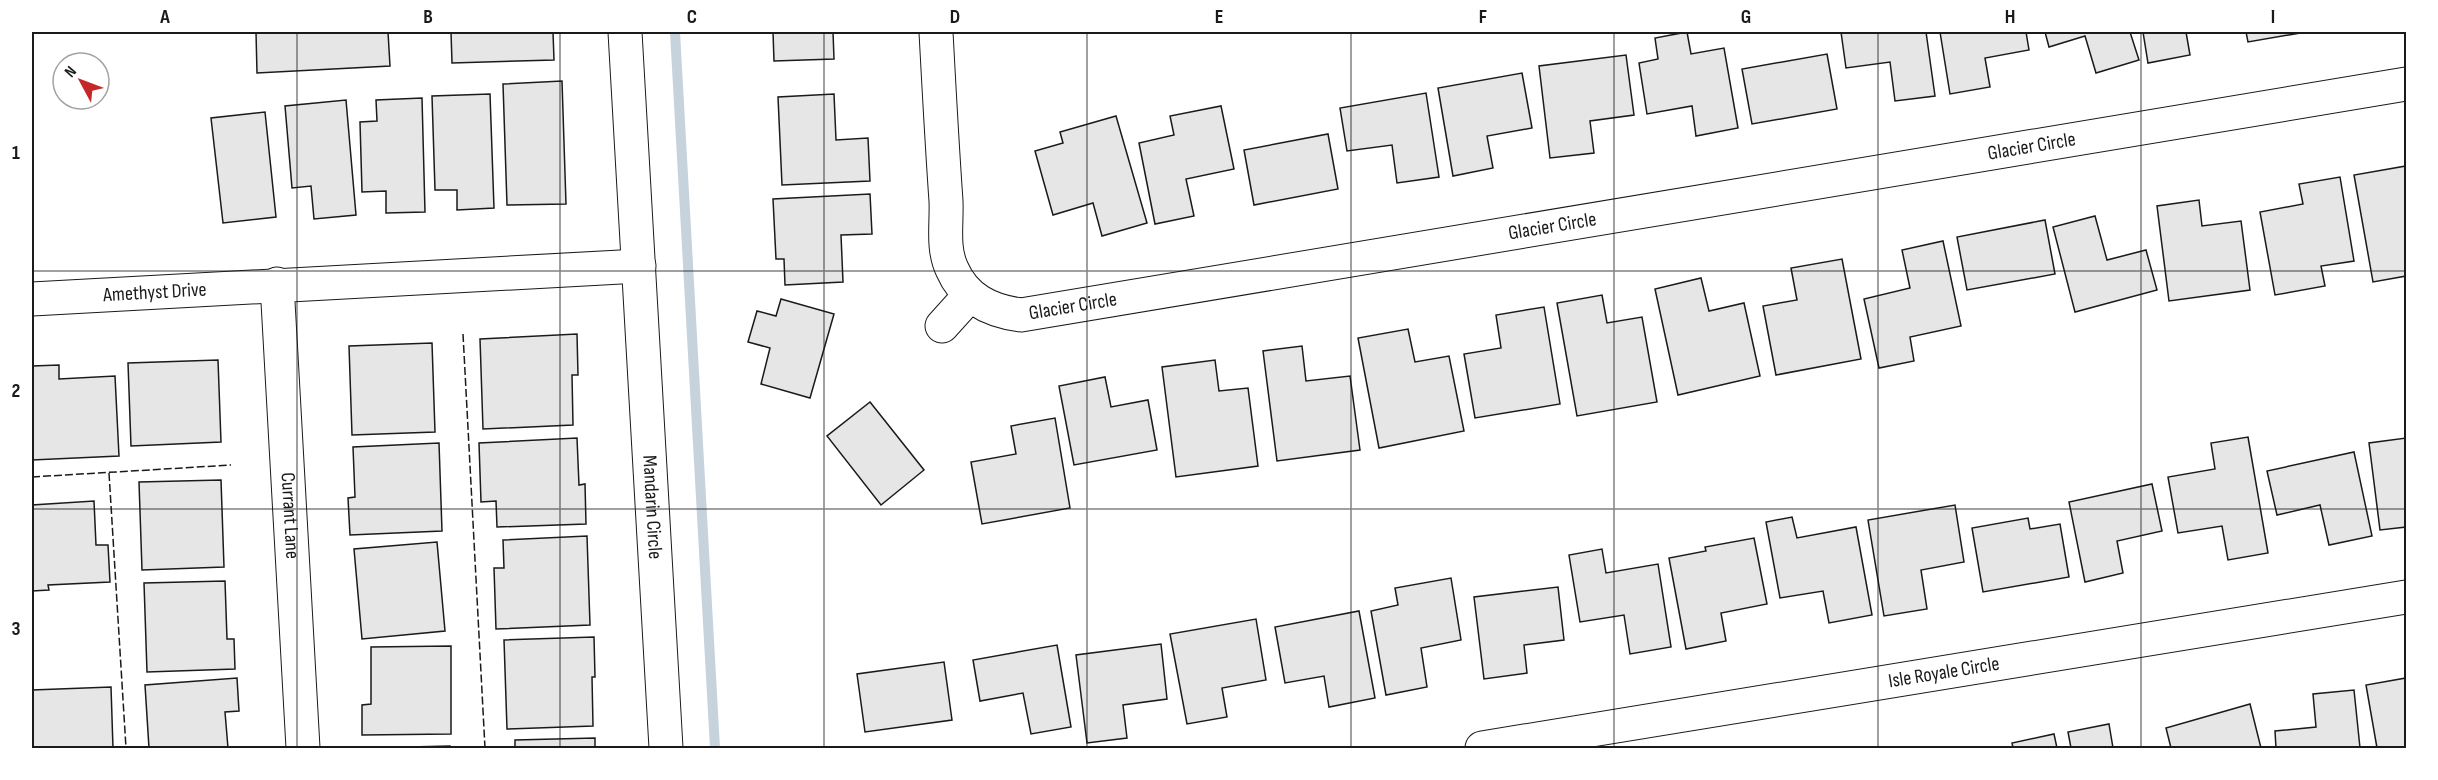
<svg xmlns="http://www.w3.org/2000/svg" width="2438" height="780" font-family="'Sofia Sans Condensed',sans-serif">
<rect width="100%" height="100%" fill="#fff"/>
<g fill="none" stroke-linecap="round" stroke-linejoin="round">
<polyline stroke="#c6d2dc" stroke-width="10" points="675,32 715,748"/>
</g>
<g fill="#e6e6e6" stroke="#1a1a1a" stroke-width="1.5">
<polygon points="256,32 388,32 390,66 257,73"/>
<polygon points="451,32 553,32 554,60 452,63"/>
<polygon points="773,32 833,32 834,59 774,61"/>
<polygon points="1687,32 1691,54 1724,48 1738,128 1696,136 1692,106 1647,114 1639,63 1658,59 1655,38"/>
<polygon points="1841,32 1926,32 1935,96 1895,101 1890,62 1846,68"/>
<polygon points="1940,32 2026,32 2029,50 1985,58 1990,87 1950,94"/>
<polygon points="2045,32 2130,32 2139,60 2096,73 2085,36 2049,47"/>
<polygon points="2143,32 2186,32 2190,55 2148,63"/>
<polygon points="2246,32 2306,32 2248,42"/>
<polygon points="1827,54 1837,109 1752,124 1742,69"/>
<polygon points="1626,55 1634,115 1590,121 1594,153 1550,158 1539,66"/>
<polygon points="1522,73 1532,128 1487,136 1493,168 1453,176 1438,88"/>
<polygon points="562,81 566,204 507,205 503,84"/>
<polygon points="1426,93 1439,177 1397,183 1392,145 1347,151 1340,108"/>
<polygon points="490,94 494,208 457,210 457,190 435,190 432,96"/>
<polygon points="834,94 836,140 868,138 870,181 782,185 778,97"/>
<polygon points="422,98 425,212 386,213 386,191 362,192 360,122 377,121 376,100"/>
<polygon points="346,100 356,215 314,219 311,186 292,188 285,106"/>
<polygon points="1221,106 1234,169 1186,179 1194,216 1155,224 1139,143 1174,135 1170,116"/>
<polygon points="265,112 276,217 223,223 211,118"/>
<polygon points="1116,116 1147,223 1102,236 1093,203 1053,215 1035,151 1063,143 1060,132"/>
<polygon points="1328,134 1338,189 1254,205 1244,150"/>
<polygon points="2406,166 2406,276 2373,282 2354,175"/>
<polygon points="2340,177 2354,261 2321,266 2325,286 2275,295 2260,212 2303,204 2299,184"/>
<polygon points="870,194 872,234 841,235 843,282 785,285 784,259 776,259 773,199"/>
<polygon points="2199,200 2202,226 2241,221 2250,290 2169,301 2157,206"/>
<polygon points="2095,216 2107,260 2146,250 2157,290 2075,312 2053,227"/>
<polygon points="2045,220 2055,274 1967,290 1957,237"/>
<polygon points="1943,241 1961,326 1910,337 1914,361 1879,368 1864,299 1910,288 1902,250"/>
<polygon points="1842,259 1861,359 1776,375 1763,306 1797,300 1791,268"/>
<polygon points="1701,278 1709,311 1744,303 1760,376 1678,395 1655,289"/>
<polygon points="1602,295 1607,323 1642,317 1657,402 1577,416 1557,303"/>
<polygon points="781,299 834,314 810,398 761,384 770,348 748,342 757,311 776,316"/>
<polygon points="1544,307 1560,404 1475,418 1464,354 1501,348 1496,315"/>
<polygon points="1408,329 1415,362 1449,356 1464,431 1379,448 1358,338"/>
<polygon points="577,334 578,375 572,375 573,425 483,429 480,339"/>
<polygon points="432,343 435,432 352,435 349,346"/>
<polygon points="1302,346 1306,381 1350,376 1360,450 1277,461 1263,351"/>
<polygon points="218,360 221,442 131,446 128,363"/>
<polygon points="1215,360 1219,391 1248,388 1258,466 1176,477 1162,367"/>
<polygon points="59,365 59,379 115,376 119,456 32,460 32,366"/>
<polygon points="1105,377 1111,407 1148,400 1157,450 1074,465 1059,386"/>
<polygon points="870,402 924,470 881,505 827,436"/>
<polygon points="1055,418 1070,508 982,524 971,462 1016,454 1011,426"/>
<polygon points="2248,437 2268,553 2228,560 2222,526 2178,533 2168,477 2215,469 2211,443"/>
<polygon points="577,438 579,485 585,484 586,524 497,527 496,501 481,502 479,443"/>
<polygon points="2406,438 2406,527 2380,530 2369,443"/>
<polygon points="439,443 442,531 350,535 348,498 355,497 353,447"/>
<polygon points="2354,452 2372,536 2329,545 2320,505 2277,515 2267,471"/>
<polygon points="221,480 224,567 142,570 139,482"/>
<polygon points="2152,484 2162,531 2117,541 2123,573 2085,582 2069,502"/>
<polygon points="94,501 96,545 108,545 110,582 48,585 49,590 32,591 32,505"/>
<polygon points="1955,505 1964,562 1921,570 1927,609 1884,616 1868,520"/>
<polygon points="1792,517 1797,538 1856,527 1872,615 1829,623 1823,591 1780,598 1766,522"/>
<polygon points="2028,518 2030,529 2060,524 2069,577 1983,592 1972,528"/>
<polygon points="587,536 590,625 496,629 494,568 504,568 503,540"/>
<polygon points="1754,538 1767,604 1721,613 1726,641 1686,649 1669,558 1706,551 1705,547"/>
<polygon points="437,542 445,631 362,639 354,549"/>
<polygon points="1602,549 1606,573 1658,564 1671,647 1630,654 1624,615 1580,622 1569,555"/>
<polygon points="1451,578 1461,640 1421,648 1427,687 1386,695 1371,611 1398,605 1395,588"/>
<polygon points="225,581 227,639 234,639 235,669 147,672 144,583"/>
<polygon points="1558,587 1564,640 1524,645 1527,673 1484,679 1474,597"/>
<polygon points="1359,611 1375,698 1329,707 1324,676 1285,683 1275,627"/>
<polygon points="1256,619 1266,680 1222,688 1227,717 1187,724 1170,634"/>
<polygon points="594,637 595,677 592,677 593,726 507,729 504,640"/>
<polygon points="1161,644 1167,699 1123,705 1127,738 1087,743 1076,655"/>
<polygon points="1057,645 1071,727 1031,734 1023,693 980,701 973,660"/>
<polygon points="451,646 451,734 362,735 362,705 371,704 371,647"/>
<polygon points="944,662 952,720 865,732 857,674"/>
<polygon points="237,678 239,711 225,712 228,748 149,748 145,685"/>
<polygon points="2406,678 2406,748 2377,748 2366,685"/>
<polygon points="111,687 113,748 32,748 32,690"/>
<polygon points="2354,690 2360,748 2276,748 2275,731 2316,727 2313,694"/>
<polygon points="2250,704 2261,748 2171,748 2166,728"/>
<polygon points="2109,724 2113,748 2071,748 2068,732"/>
<polygon points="2054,734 2057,748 2013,748 2012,743"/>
<polygon points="595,738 595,748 515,748 515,740"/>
<polygon points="450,746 450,748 366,748"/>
</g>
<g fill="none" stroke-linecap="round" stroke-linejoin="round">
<g stroke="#1a1a1a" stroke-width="35">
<g id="minor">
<path id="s1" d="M625,32L666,748"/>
<path id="s2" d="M936,32C939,88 942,145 946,201C947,224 942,248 952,269C965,299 990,311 1021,315L2406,84"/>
<path id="s3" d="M277,284L303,748"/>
<path id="s4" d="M32,299L639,266"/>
<polyline points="942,326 970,295"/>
<path id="s5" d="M1482,748L2406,597"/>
</g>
</g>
<use href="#minor" stroke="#fff" stroke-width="33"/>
<g stroke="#1a1a1a" stroke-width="1.5" stroke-dasharray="8 3" stroke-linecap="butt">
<polyline points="463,334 485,748"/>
<polyline points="109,473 126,748"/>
<polyline points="32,477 231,465"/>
</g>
</g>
<path fill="none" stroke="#1a1a1a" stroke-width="1.5" stroke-opacity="0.55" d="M297,32V748M560,32V748M824,32V748M1087,32V748M1351,32V748M1614,32V748M1878,32V748M2141,32V748M32,271H2406M32,509H2406"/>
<g text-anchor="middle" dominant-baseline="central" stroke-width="4.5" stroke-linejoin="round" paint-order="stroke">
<g font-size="20" fill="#1a1a1a" stroke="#fff">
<text stroke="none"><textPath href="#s2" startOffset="1350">Glacier Circle</textPath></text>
<text stroke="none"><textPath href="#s2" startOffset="864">Glacier Circle</textPath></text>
<text stroke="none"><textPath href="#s4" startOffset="123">Amethyst Drive</textPath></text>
<text stroke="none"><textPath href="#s2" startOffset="378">Glacier Circle</textPath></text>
<text stroke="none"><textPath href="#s1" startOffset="476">Mandarin Circle</textPath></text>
<text stroke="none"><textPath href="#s3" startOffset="232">Currant Lane</textPath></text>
<text stroke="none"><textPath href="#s5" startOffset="468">Isle Royale Circle</textPath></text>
</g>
</g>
<rect width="2438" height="780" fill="none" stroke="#ffffff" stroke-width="66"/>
<g transform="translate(81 81) rotate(311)"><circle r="28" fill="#ffffff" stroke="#a3a3a3" stroke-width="1.5"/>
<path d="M0-4.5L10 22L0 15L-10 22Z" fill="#c62828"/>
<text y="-9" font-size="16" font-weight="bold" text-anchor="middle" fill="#1a1a1a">N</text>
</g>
<rect x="33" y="33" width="2372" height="714" fill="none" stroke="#1a1a1a" stroke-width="2"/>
<g font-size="20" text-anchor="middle" font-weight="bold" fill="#1a1a1a">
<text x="165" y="23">A</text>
<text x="428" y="23">B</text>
<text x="692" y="23">C</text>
<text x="955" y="23">D</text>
<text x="1219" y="23">E</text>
<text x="1483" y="23">F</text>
<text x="1746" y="23">G</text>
<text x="2010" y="23">H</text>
<text x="2273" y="23">I</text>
<text x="16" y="159">1</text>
<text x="16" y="397">2</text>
<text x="16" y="635">3</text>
</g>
</svg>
